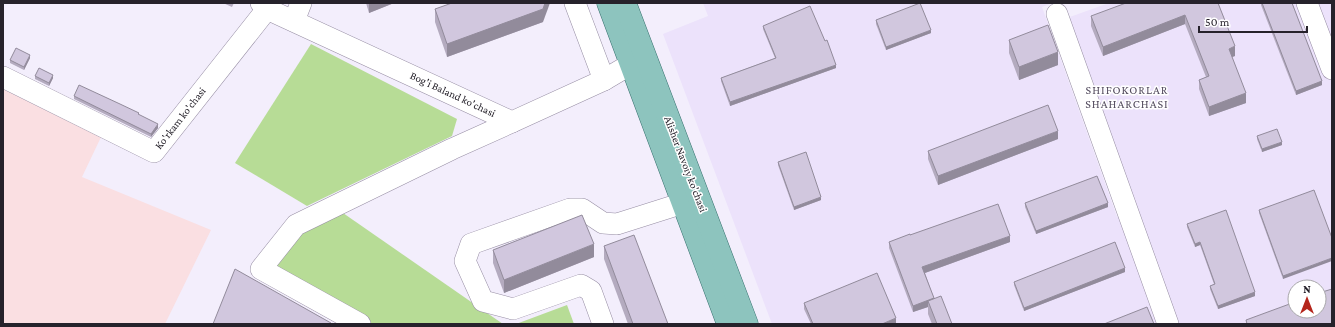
<svg xmlns="http://www.w3.org/2000/svg" width="1335" height="327" font-family="'Crimson Pro',serif">
<rect width="100%" height="100%" fill="#f3eefc"/>
<polygon fill="#fadfe2" points="3,85 102,135 82,177 211,230 165,324 3,324"/>
<path fill="#ece2fb" fill-rule="evenodd" d="M703,3H1052L1042,7L1117,217L1137,210L1067,18L1109,3H1332V324H772L663,34L708,16ZM1295,287H1319V311H1295Z"/>
<g fill="#b7dc96">
<polygon points="311,44 457,119 452,136 307,206 235,163"/>
<polygon points="343,213 503,324 372,324 279,273 273,266 302,231"/>
<polygon points="567,305 574,324 516,324"/>
</g>
<g fill="none" stroke-linecap="round" stroke-linejoin="round">
<g stroke="#978ea4" stroke-width="22">
<g id="minor">
<polyline points="261,3 267,9 512,122 604,80 631,64 645,59"/>
<polyline points="575,3 604,80"/>
<polyline points="1307,3 1332,69"/>
<polyline points="1057,14 1168,324"/>
<polyline points="294,21 301,3"/>
<polyline points="3,77 154,152 267,9"/>
<polyline points="360,324 261,269 296,225 452,149 512,122"/>
<polyline points="603,324 591,291 581,285 513,309 483,301 465,261 471,244 570,209 582,209 603,223 617,224 699,198"/>
</g>
</g>
<g stroke="#38716f" stroke-width="23">
<g id="major">
<polyline points="608,3 728,324"/>
<polyline points="625,3 747,324"/>
</g>
</g>
<use href="#minor" stroke="#fff" stroke-width="21"/>
<use href="#major" stroke="#8dc4be" stroke-width="22"/>
</g>
<g fill="#b4abbf">
<polygon points="223,3 234,3 232,7"/>
<polygon points="366,3 394,3 369,13"/>
<polygon points="1218,3 1235,56 1232,57 1246,103 1209,116 1199,89 1199,80 1206,77 1185,24 1103,56 1091,26 1091,16"/>
<polygon points="1261,3 1292,3 1322,85 1296,95 1261,5"/>
<polygon points="435,9 543,22 447,57 435,22"/>
<polygon points="876,20 931,33 886,50 876,24"/>
<polygon points="763,26 836,68 730,106 721,81 721,78 775,58 763,29"/>
<polygon points="1009,40 1058,65 1019,80 1009,53"/>
<polygon points="30,58 24,70 10,63 10,60"/>
<polygon points="35,76 53,78 49,86 35,79"/>
<polygon points="74,96 139,115 158,128 151,137 74,99"/>
<polygon points="1257,136 1282,145 1262,152 1257,139"/>
<polygon points="1058,139 938,185 928,159 928,151"/>
<polygon points="778,162 821,200 794,210 778,165"/>
<polygon points="1025,203 1108,207 1036,234 1025,207"/>
<polygon points="1259,210 1332,238 1283,279 1259,213"/>
<polygon points="1187,224 1255,296 1218,309 1210,289 1210,286 1214,284 1200,245 1195,247 1187,227"/>
<polygon points="910,235 1010,242 925,273 934,299 952,324 932,324 928,314 928,307 913,312 889,248 889,242"/>
<polygon points="604,246 668,324 628,324 604,259"/>
<polygon points="493,250 594,257 504,293 493,263"/>
<polygon points="1125,272 1024,311 1014,285 1014,282"/>
<polygon points="804,303 896,324 811,324 804,309"/>
</g>
<g fill="#928b9b">
<polygon points="369,3 394,3 369,13"/>
<polygon points="545,3 550,3 543,22 447,57 447,44"/>
<polygon points="1185,15 1185,24 1103,56 1103,47"/>
<polygon points="931,30 931,33 886,50 886,47"/>
<polygon points="1235,46 1235,56 1229,58 1229,49"/>
<polygon points="1058,52 1058,65 1019,80 1019,67"/>
<polygon points="30,55 30,58 24,70 24,67"/>
<polygon points="836,65 836,68 730,106 730,102"/>
<polygon points="53,75 53,78 49,86 49,83"/>
<polygon points="1322,81 1322,85 1296,95 1296,91"/>
<polygon points="1246,93 1246,103 1209,116 1209,107"/>
<polygon points="158,124 158,128 151,137 151,134"/>
<polygon points="1058,131 1058,139 938,185 938,176"/>
<polygon points="1282,142 1282,145 1262,152 1262,149"/>
<polygon points="821,197 821,200 794,210 794,207"/>
<polygon points="1108,203 1108,207 1036,234 1036,231"/>
<polygon points="1010,236 1010,242 922,274 922,267"/>
<polygon points="1200,242 1200,245 1195,247 1195,244"/>
<polygon points="594,244 594,257 504,293 504,280"/>
<polygon points="1332,258 1332,261 1283,279 1283,276"/>
<polygon points="1125,268 1125,272 1024,311 1024,308"/>
<polygon points="1255,292 1255,296 1218,309 1218,306"/>
<polygon points="934,298 934,304 928,301 928,307 913,312 913,306"/>
<polygon points="896,318 896,324 882,324"/>
</g>
<g fill="#d1c7de" stroke="#928b9b">
<polygon points="452,3 545,3 543,9 447,44 435,9"/>
<polygon points="920,3 931,30 886,47 876,20"/>
<polygon points="1126,3 1218,3 1235,46 1229,49 1246,93 1209,107 1199,80 1209,76 1185,15 1103,47 1091,16"/>
<polygon points="1262,3 1292,3 1322,81 1296,91"/>
<polygon points="810,6 825,41 827,40 836,65 730,102 721,78 776,58 763,26"/>
<polygon points="1048,25 1058,52 1019,67 1009,40"/>
<polygon points="16,48 30,55 24,67 10,60"/>
<polygon points="39,68 53,75 49,83 35,76"/>
<polygon points="79,85 120,104 139,113 138,114 158,124 151,134 74,96"/>
<polygon points="1048,105 1058,131 938,176 928,151"/>
<polygon points="1277,129 1282,142 1262,149 1257,136"/>
<polygon points="806,152 821,197 794,207 778,162"/>
<polygon points="1097,176 1108,203 1036,231 1025,203"/>
<polygon points="1314,190 1332,238 1332,258 1283,276 1259,210"/>
<polygon points="998,204 1010,236 922,267 934,298 913,306 889,242 910,234 910,235"/>
<polygon points="1226,210 1255,292 1218,306 1210,286 1215,284 1200,242 1195,244 1187,224"/>
<polygon points="582,215 594,244 504,280 493,250"/>
<polygon points="634,235 668,324 633,324 604,246"/>
<polygon points="1115,242 1125,268 1024,308 1014,282"/>
<polygon points="235,269 331,323 331,324 213,324"/>
<polygon points="877,273 896,318 882,324 813,324 804,303"/>
<polygon points="1332,289 1332,324 1247,324 1246,320 1295,302 1295,311 1319,311 1319,293"/>
<polygon points="941,296 952,324 937,324 928,301"/>
<polygon points="1147,307 1154,324 1104,324"/>
</g>
<g text-anchor="middle" dominant-baseline="central" stroke-width="3" stroke-linejoin="round" paint-order="stroke">
<g font-size="11" fill="#26222b" stroke="#fff">
<text transform="translate(453 94) rotate(25)">Bog'i Baland ko'chasi</text>
<text transform="translate(180 118) rotate(-52)">Ko'rkam ko'chasi</text>
<text transform="translate(686 164) rotate(69)">Alisher Navoiy ko'chasi</text>
</g>
<g font-size="12" letter-spacing="1" fill="#544c5f" stroke="#fff">
<text x="1127" y="90">SHIFOKORLAR<tspan x="1127" dy="14">SHAHARCHASI</tspan></text>
</g>
</g>
<rect width="1335" height="327" fill="none" stroke="#26222b" stroke-width="8"/>
<g transform="translate(1307 299)"><circle r="19" fill="#ffffff" stroke="#a8a7aa"/>
<path d="M0-3L7 15L0 10L-7 15Z" fill="#b4251b"/>
<text y="-6" font-size="11" font-weight="bold" text-anchor="middle" fill="#26222b">N</text>
</g>
<path d="M1199 26v6h108v-6" fill="none" stroke="#26222b" stroke-width="2"/>
<text x="1205" y="26" font-size="12" fill="#26222b" stroke="#ffffff" stroke-width="3" paint-order="stroke">50 m</text>
</svg>
